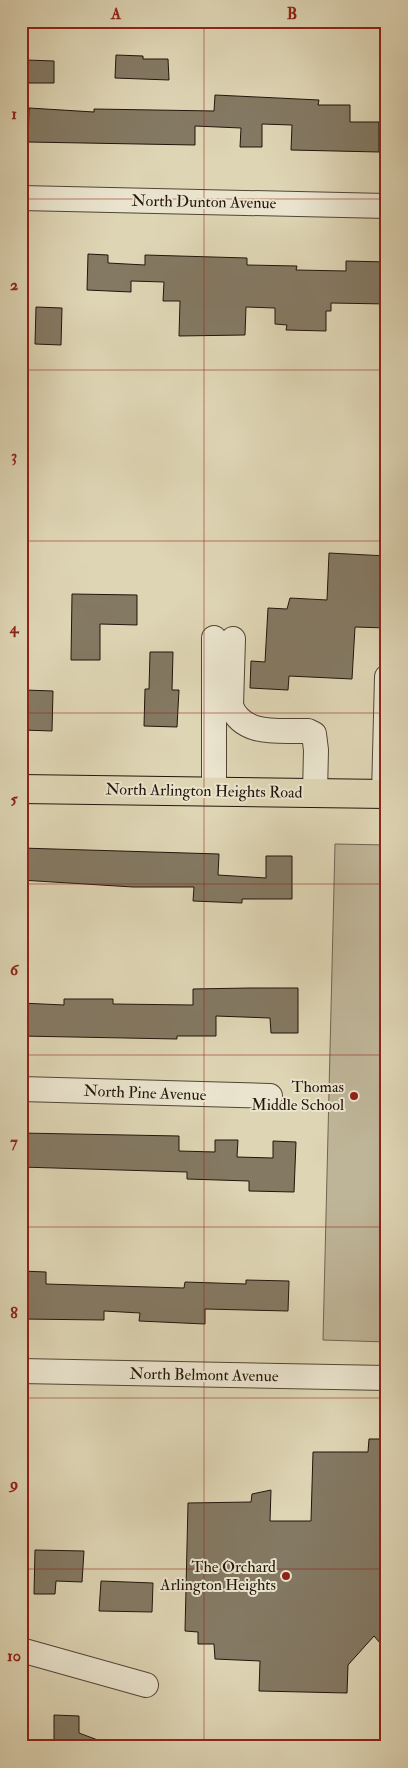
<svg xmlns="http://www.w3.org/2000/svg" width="408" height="1768" font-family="'IM FELL Double Pica',serif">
<rect width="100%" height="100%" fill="#ded5b4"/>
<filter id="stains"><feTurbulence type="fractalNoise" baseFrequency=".004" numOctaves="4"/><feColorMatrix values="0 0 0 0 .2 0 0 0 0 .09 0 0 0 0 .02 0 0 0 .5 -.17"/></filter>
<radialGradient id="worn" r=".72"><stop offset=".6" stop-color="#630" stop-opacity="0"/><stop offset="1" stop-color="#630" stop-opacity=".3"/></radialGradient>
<polygon fill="#beb497" stroke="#706451" points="335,844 387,845 387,1342 323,1340"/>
<g fill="#847963" stroke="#23150b">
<polygon points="116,55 143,56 143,59 168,59 169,80 115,78"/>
<polygon points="26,60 54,61 54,83 26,83"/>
<polygon points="215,95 319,100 318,105 350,105 350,122 379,122 379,152 291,150 292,125 262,124 262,147 240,147 241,128 195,126 195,145 28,142 29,108 94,112 94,109 214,111"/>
<polygon points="88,254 108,255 108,263 145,265 145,255 247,258 247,265 297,266 296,270 346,271 346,261 387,262 387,304 331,303 331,311 326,311 326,331 286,330 287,325 275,324 275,308 246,307 245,335 179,336 180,301 163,301 164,282 131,281 131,292 87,290"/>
<polygon points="36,307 62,308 61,345 35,344"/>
<polygon points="329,553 387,556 387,628 355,627 352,679 289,676 288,690 250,688 251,661 265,662 268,608 287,609 290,598 327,600"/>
<polygon points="72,594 137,595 137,625 100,624 100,660 71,660"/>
<polygon points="150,652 173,652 172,690 179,690 177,727 144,726 145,689 149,689"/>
<polygon points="25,690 53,691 52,731 23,730"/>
<polygon points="21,848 219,854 218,875 266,878 266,856 292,856 292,899 242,899 242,903 193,901 194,887 133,887 21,880"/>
<polygon points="249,988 298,988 298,1033 271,1033 270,1018 216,1016 216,1036 177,1036 177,1039 21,1036 21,1003 64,1005 64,999 113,999 113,1004 193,1005 193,989"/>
<polygon points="21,1133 179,1136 179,1151 215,1152 215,1140 238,1140 237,1157 273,1158 273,1141 296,1142 294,1192 249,1191 249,1181 187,1179 187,1172 21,1167"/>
<polygon points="21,1271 46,1272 46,1284 184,1288 185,1282 246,1284 246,1280 289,1281 288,1311 205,1309 205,1324 139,1321 140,1313 104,1311 104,1320 21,1319"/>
<polygon points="369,1439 387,1439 387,1651 374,1636 348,1665 347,1693 259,1691 260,1661 215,1659 214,1644 198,1644 198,1632 185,1631 188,1503 251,1502 252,1494 271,1490 270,1521 311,1521 313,1452 368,1452"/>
<polygon points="35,1550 84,1551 82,1582 56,1581 55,1594 34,1594"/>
<polygon points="101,1581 153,1583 152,1612 99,1611"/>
<polygon points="54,1715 79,1716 79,1733 111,1745 110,1747 54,1747"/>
</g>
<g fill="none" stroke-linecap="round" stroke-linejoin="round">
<g stroke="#524535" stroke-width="26">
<g id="minor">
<polyline points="21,198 387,206"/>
<path d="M233,639L231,706C243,737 280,730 308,731L314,734L316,750L315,793"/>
<polyline points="214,791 214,638"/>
<polyline points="384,794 387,677"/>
<polyline points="21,1089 270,1096"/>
<polyline points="21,1371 387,1378"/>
<polyline points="21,1650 146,1685"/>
</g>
</g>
<g stroke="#23150b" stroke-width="30">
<polyline id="major" points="21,789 387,794"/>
</g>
<use href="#minor" stroke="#eae4ce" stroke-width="24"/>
<use href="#major" stroke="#ded5b4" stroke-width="28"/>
</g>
<path fill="none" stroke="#8f2418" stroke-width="1" stroke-opacity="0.55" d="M204,21V1747M21,199H387M21,370H387M21,541H387M21,713H387M21,884H387M21,1055H387M21,1227H387M21,1398H387M21,1569H387"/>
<g fill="#8f2418" stroke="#eae4ce" stroke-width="2">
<circle cx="354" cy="1096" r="5"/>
<circle cx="286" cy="1576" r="5"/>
</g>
<g text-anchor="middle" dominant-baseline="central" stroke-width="4" stroke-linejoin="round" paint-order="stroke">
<g font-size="16" fill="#23150b" stroke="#eae4ce">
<text transform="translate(204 202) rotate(1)">North Dunton Avenue</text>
<text transform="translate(204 791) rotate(1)">North Arlington Heights Road</text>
<text transform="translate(145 1093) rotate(2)">North Pine Avenue</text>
<text transform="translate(204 1375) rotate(1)">North Belmont Avenue</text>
</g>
<g font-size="16" fill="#23150b" stroke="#eae4ce" text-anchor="end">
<text x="344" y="1087">Thomas<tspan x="344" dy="18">Middle School</tspan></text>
<text x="276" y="1567">The Orchard<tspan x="276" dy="18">Arlington Heights</tspan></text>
</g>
</g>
<rect width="408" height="1768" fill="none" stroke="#ded5b4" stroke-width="55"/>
<rect x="28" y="28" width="352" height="1712" fill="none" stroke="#8f2418" stroke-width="2"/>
<g font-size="16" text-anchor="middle" font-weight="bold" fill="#8f2418">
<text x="116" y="19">A</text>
<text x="292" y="19">B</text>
<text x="14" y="119">1</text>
<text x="14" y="290">2</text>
<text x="14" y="461">3</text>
<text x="14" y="633">4</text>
<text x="14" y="804">5</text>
<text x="14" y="975">6</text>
<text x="14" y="1147">7</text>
<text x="14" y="1318">8</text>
<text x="14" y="1489">9</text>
<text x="14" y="1661">10</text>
</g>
<rect width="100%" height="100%" filter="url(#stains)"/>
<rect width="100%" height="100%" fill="url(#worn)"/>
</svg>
